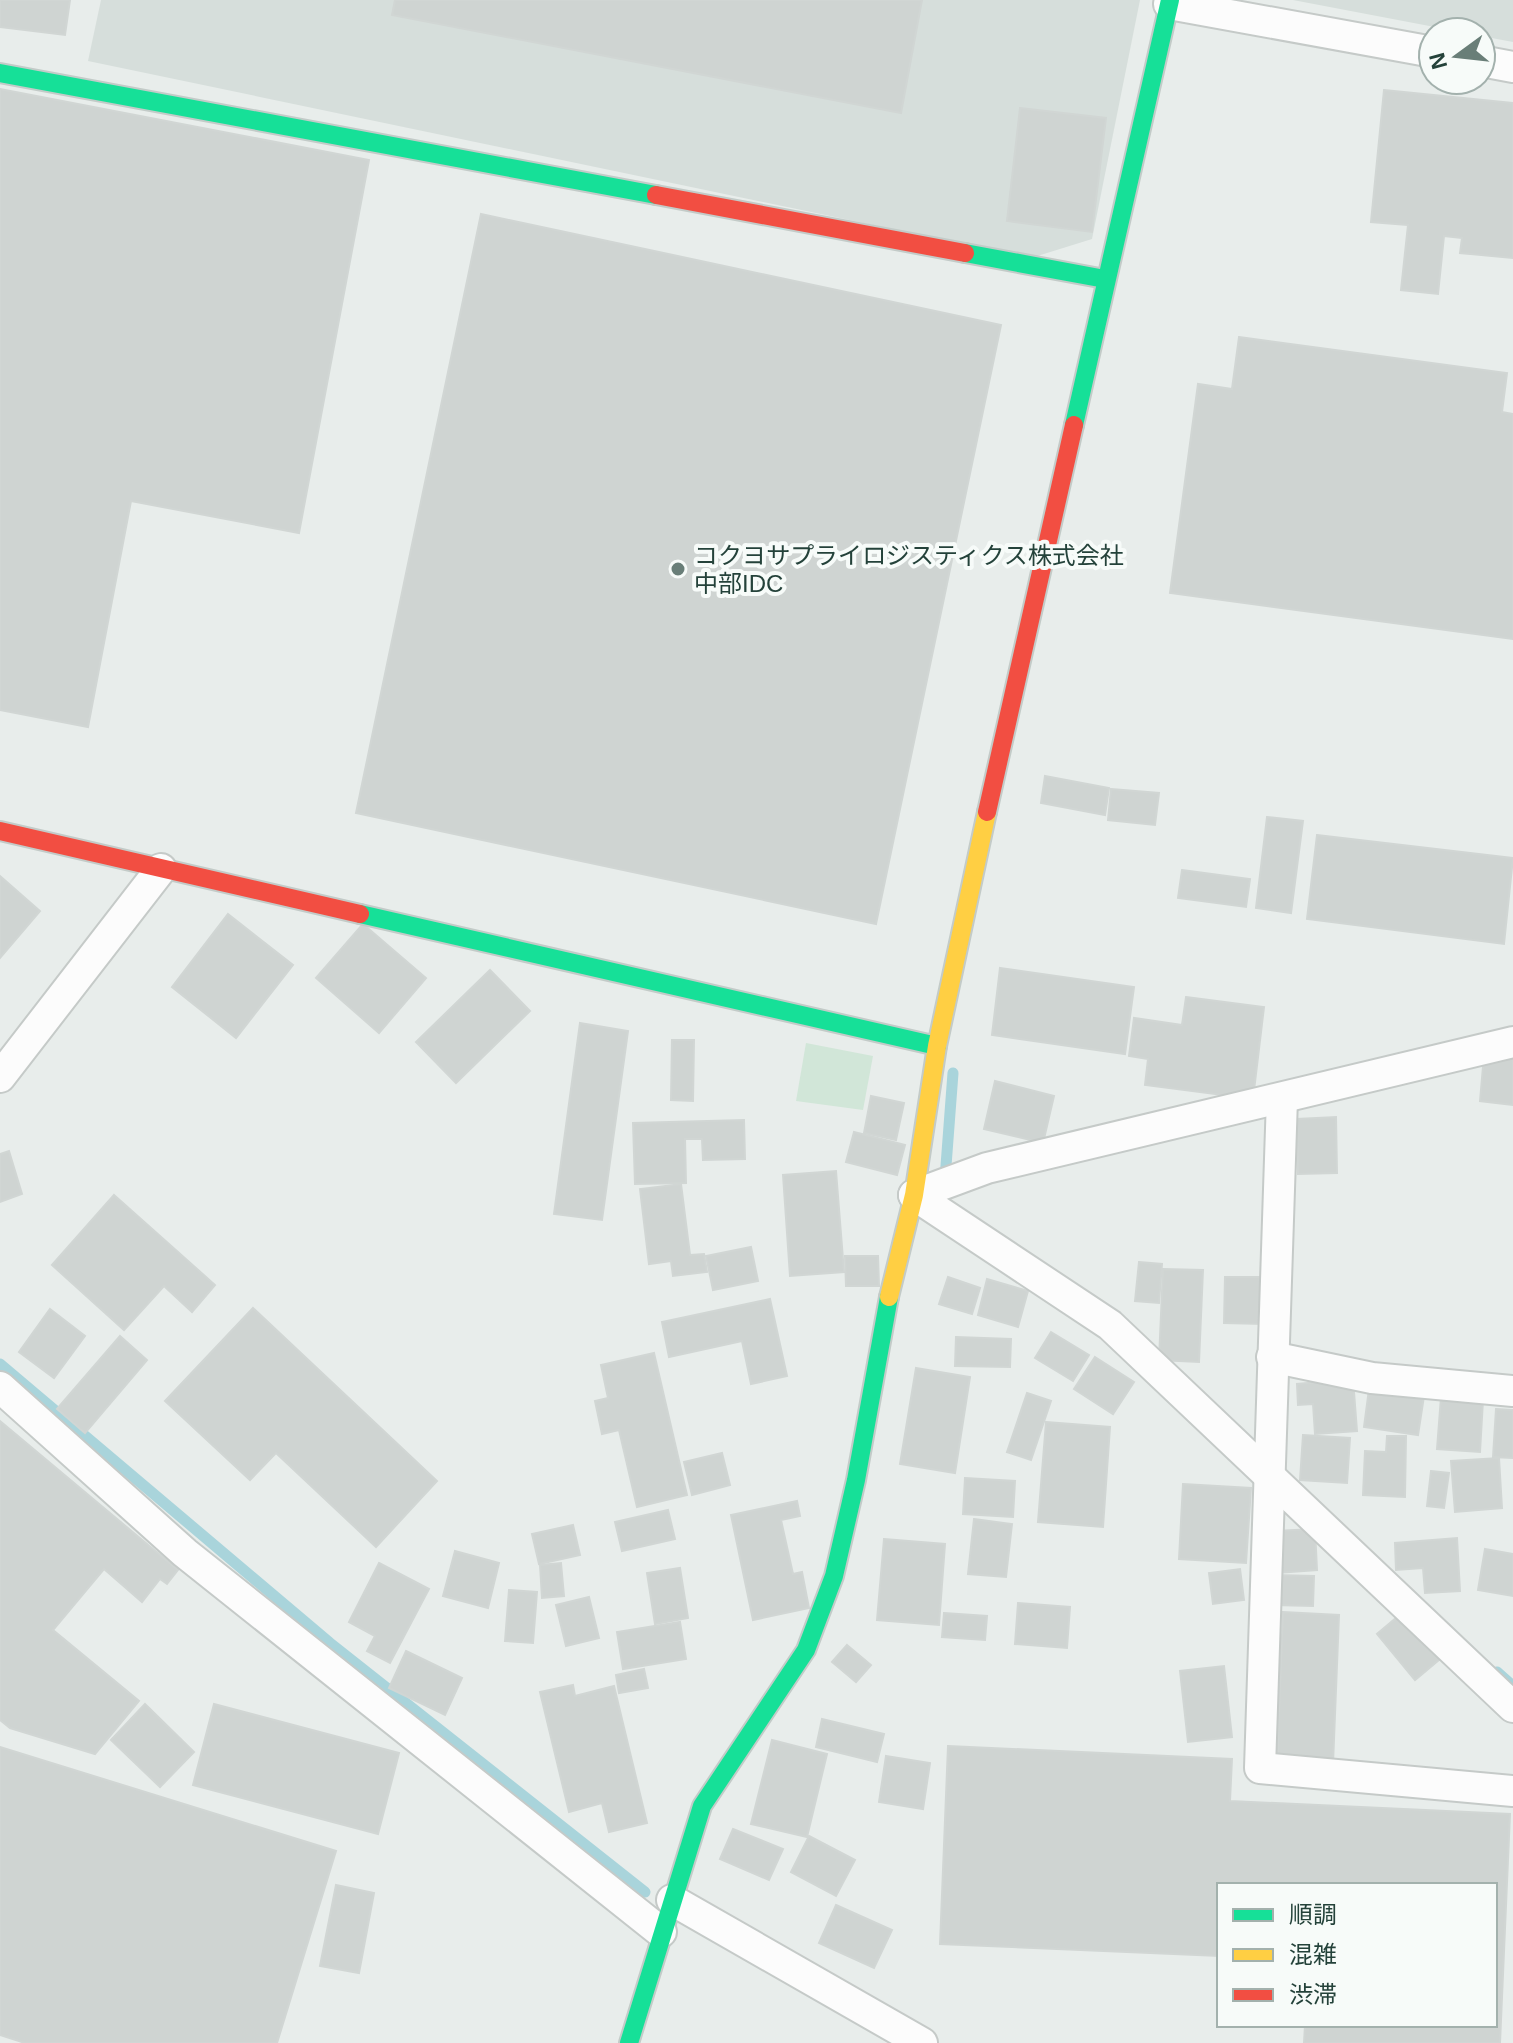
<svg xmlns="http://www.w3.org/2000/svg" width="1513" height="2043" font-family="Helvetica,'Noto Sans JP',sans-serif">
<rect width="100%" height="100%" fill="#e8edeb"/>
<g fill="#d6dedb">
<polygon points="101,0 1140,0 1092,239 1031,258 88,61"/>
<polygon points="1293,0 1513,0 1513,42 1481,36 1481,32 1461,32"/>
</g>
<polygon fill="#d1e6d8" points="806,1043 873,1056 863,1110 796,1101"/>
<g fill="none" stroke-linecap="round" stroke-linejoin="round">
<g stroke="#a9d4db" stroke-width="11">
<polyline points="945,1179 953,1073"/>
<polyline points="0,1364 330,1643 645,1892"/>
<polyline points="1497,1672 1513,1686"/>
</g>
</g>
<g fill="#cfd4d2" stroke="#d1d6d4" stroke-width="2">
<polygon points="0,0 70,0 65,35 0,27"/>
<polygon points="395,0 922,0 901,113 392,15"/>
<polygon points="0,89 369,160 299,533 131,501 88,727 0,710"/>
<polygon points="1384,90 1513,103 1513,258 1460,253 1462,238 1444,236 1438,294 1401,290 1408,225 1371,222"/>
<polygon points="1020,108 1106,118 1092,232 1007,221"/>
<polygon points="481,214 1001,325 876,924 356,813"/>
<polygon points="1239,337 1507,373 1502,412 1513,414 1513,639 1170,593 1198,384 1232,389"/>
<polygon points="1045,776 1109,788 1105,815 1041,803"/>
<polygon points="1111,789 1159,793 1155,825 1108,820"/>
<polygon points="1267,817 1303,821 1291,913 1256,908"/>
<polygon points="1317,835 1513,858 1504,944 1307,919"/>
<polygon points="1182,870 1250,879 1246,907 1178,898"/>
<polygon points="0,876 40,911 0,958"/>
<polygon points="228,914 293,965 236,1038 172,987"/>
<polygon points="363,924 426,978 379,1033 316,978"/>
<polygon points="1000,968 1134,987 1125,1054 992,1035"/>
<polygon points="490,970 530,1011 456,1083 416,1042"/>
<polygon points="1186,997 1264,1007 1253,1099 1145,1085 1148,1059 1129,1056 1134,1018 1182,1025"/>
<polygon points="580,1023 628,1031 602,1220 554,1214"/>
<polygon points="672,1040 694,1040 693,1101 671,1100"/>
<polygon points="1484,1055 1513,1058 1513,1105 1480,1101"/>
<polygon points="995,1081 1054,1096 1043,1143 984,1129"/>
<polygon points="871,1096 904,1103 896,1140 864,1133"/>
<polygon points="1336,1117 1337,1173 1298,1174 1297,1119"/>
<polygon points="744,1120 745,1159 703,1160 702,1139 685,1139 686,1183 635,1184 633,1123"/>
<polygon points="854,1132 905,1145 897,1175 846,1162"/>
<polygon points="9,1151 22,1194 0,1202 0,1154"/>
<polygon points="836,1171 844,1272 790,1276 783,1175"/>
<polygon points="681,1184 690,1255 704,1254 707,1272 673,1276 671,1261 649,1264 640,1189"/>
<polygon points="114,1195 215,1285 192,1312 164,1286 124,1330 52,1265"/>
<polygon points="751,1247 758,1281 713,1290 706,1256"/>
<polygon points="845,1256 878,1256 879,1286 846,1286"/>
<polygon points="1139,1262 1162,1264 1159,1303 1135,1301"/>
<polygon points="1163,1269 1203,1270 1199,1362 1159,1360"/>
<polygon points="948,1277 980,1288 972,1314 939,1304"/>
<polygon points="1225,1277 1265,1277 1264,1324 1224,1323"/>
<polygon points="987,1279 1028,1291 1018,1327 978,1315"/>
<polygon points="770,1299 787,1376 751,1384 742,1341 669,1357 662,1322"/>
<polygon points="253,1308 437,1481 376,1547 276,1453 250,1480 165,1401"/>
<polygon points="50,1309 85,1336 54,1378 19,1352"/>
<polygon points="1051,1332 1089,1355 1073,1381 1035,1358"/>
<polygon points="120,1336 147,1360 85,1433 57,1409"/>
<polygon points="956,1337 1011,1339 1010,1367 955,1366"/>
<polygon points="654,1353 687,1495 637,1507 619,1430 602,1434 595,1401 608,1398 601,1365"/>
<polygon points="1095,1357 1134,1382 1113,1414 1074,1389"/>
<polygon points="916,1368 970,1377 955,1473 900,1464"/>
<polygon points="1353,1379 1357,1431 1315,1434 1313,1404 1298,1405 1297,1384"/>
<polygon points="1369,1389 1424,1396 1418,1435 1364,1427"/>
<polygon points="1027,1393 1051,1401 1031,1460 1007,1452"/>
<polygon points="1441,1397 1483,1400 1480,1452 1437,1449"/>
<polygon points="1496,1409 1513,1410 1513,1458 1493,1457"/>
<polygon points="0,1421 178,1570 167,1584 160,1579 142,1602 104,1569 53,1630 139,1701 95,1754 10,1728 0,1720"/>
<polygon points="1046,1422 1110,1427 1103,1527 1038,1522"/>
<polygon points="1303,1435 1350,1438 1347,1483 1300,1480"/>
<polygon points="1387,1436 1406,1436 1405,1497 1363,1495 1365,1451 1386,1452"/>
<polygon points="722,1453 730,1485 692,1495 684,1462"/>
<polygon points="1499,1458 1502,1508 1455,1512 1451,1461"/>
<polygon points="1431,1471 1449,1473 1444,1508 1427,1506"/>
<polygon points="965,1478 1015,1481 1013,1517 963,1514"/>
<polygon points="1183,1484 1251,1488 1246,1563 1179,1559"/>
<polygon points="797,1501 800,1516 781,1520 793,1574 802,1572 809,1608 753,1620 731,1515"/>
<polygon points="668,1510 675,1539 622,1551 615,1522"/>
<polygon points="974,1519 1012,1524 1006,1577 968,1574"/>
<polygon points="573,1525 580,1555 539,1564 532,1534"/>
<polygon points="1315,1529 1317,1570 1277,1573 1275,1531"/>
<polygon points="1457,1538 1460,1591 1425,1593 1423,1568 1396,1570 1395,1543"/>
<polygon points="884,1539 945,1544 939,1625 877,1620"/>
<polygon points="1485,1549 1513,1554 1513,1596 1478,1590"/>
<polygon points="455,1551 499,1563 488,1608 443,1596"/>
<polygon points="379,1563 429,1589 390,1663 367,1651 375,1636 349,1622"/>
<polygon points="561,1563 564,1596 542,1598 540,1565"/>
<polygon points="680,1568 688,1618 655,1624 647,1573"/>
<polygon points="1240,1569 1244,1600 1213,1604 1209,1573"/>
<polygon points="1274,1575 1314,1576 1313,1606 1274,1605"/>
<polygon points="509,1590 537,1592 533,1643 505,1641"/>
<polygon points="589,1597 599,1638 566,1646 556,1605"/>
<polygon points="1018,1603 1070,1607 1067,1648 1015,1644"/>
<polygon points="1283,1612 1339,1615 1333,1764 1277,1762"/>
<polygon points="944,1613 987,1616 985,1640 942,1637"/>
<polygon points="1402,1613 1440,1659 1415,1680 1377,1634"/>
<polygon points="680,1622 686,1659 623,1669 617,1632"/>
<polygon points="847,1645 871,1665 856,1682 832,1662"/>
<polygon points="406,1651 462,1678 445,1715 389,1688"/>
<polygon points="1224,1666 1232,1737 1188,1742 1180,1671"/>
<polygon points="644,1669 648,1688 619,1693 616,1675"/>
<polygon points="573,1685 575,1696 614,1686 647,1823 609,1832 602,1803 569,1812 540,1692"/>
<polygon points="145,1704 194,1752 160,1787 111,1740"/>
<polygon points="214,1704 399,1753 378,1834 193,1785"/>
<polygon points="822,1719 884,1734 877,1762 816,1747"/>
<polygon points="772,1740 827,1754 807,1837 751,1824"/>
<polygon points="948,1746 1232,1759 1230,1801 1510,1814 1500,2043 1304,2043 1305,2025 1495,2025 1495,1885 1219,1885 1219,1956 940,1944"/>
<polygon points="0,1747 336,1851 277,2043 25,2043 0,2035"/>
<polygon points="886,1756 930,1763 923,1809 879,1802"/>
<polygon points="733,1829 783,1849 769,1880 720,1859"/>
<polygon points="809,1836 855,1860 836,1896 791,1872"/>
<polygon points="336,1885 374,1893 359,1973 320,1966"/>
<polygon points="836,1905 892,1930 874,1968 819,1943"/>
</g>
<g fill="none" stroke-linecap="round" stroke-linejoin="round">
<g stroke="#c5cac8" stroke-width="34">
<g id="street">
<polyline points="1169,4 1433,52"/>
<polyline points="1481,61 1513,67"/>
<polyline points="0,1077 161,869"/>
<polyline points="1282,1098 1260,1768 1513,1791"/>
<polyline points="914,1195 1110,1325 1513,1707"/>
<polyline points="914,1195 987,1168 1513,1042"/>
<polyline points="1272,1357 1372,1378 1513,1391"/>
<polyline points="0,1387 185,1553 661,1932"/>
<polyline points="672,1900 922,2043"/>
</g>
</g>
<g stroke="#c3cbc8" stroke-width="22">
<g id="fast">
<polyline points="0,73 656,195"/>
<polyline points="965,253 1105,279"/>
<polyline points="1074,425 1170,0"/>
<polyline points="360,914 937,1046"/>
<polyline points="629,2043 702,1806 806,1650 834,1576 856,1480 889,1297"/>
</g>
</g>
<g stroke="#c3cbc8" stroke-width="22">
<polyline id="slow" points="889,1297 914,1195 937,1046 987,812"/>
</g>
<g stroke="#c3cbc8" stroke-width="22">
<g id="jam">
<polyline points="656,195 965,253"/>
<polyline points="987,812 1074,425"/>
<polyline points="0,831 360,914"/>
</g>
</g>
<use href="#street" stroke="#fcfcfc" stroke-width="30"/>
<use href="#fast" stroke="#16e098" stroke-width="18"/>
<use href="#slow" stroke="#ffcf43" stroke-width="18"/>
<use href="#jam" stroke="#f24e42" stroke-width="18"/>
</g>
<circle fill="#697e78" stroke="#f7fbf9" stroke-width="3" cx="678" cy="569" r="8"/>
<g text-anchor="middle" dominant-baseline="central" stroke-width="8" stroke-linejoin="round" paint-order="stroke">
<g font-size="24" fill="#24423a" stroke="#f7fbf9" text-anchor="start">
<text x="694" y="555">コクヨサプライロジスティクス株式会社<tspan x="694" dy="28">中部IDC</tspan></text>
</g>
</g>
<rect x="1217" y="1883" width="280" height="144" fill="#f7fbf9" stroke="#a3b1ad" stroke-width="2"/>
<rect x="1233" y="1909" width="40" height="12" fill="#16e098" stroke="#a3b1ad" stroke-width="2"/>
<text x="1289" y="1923" font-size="24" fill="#24423a">順調</text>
<rect x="1233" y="1949" width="40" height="12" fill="#ffcf43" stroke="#a3b1ad" stroke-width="2"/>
<text x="1289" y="1963" font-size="24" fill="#24423a">混雑</text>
<rect x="1233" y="1989" width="40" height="12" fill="#f24e42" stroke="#a3b1ad" stroke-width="2"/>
<text x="1289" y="2003" font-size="24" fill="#24423a">渋滞</text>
<g transform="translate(1457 56) rotate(255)"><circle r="38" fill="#f7fbf9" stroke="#a3b1ad" stroke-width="2"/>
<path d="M0-6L14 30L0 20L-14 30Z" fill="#697e78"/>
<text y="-12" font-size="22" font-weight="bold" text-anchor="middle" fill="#24423a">N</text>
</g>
</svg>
